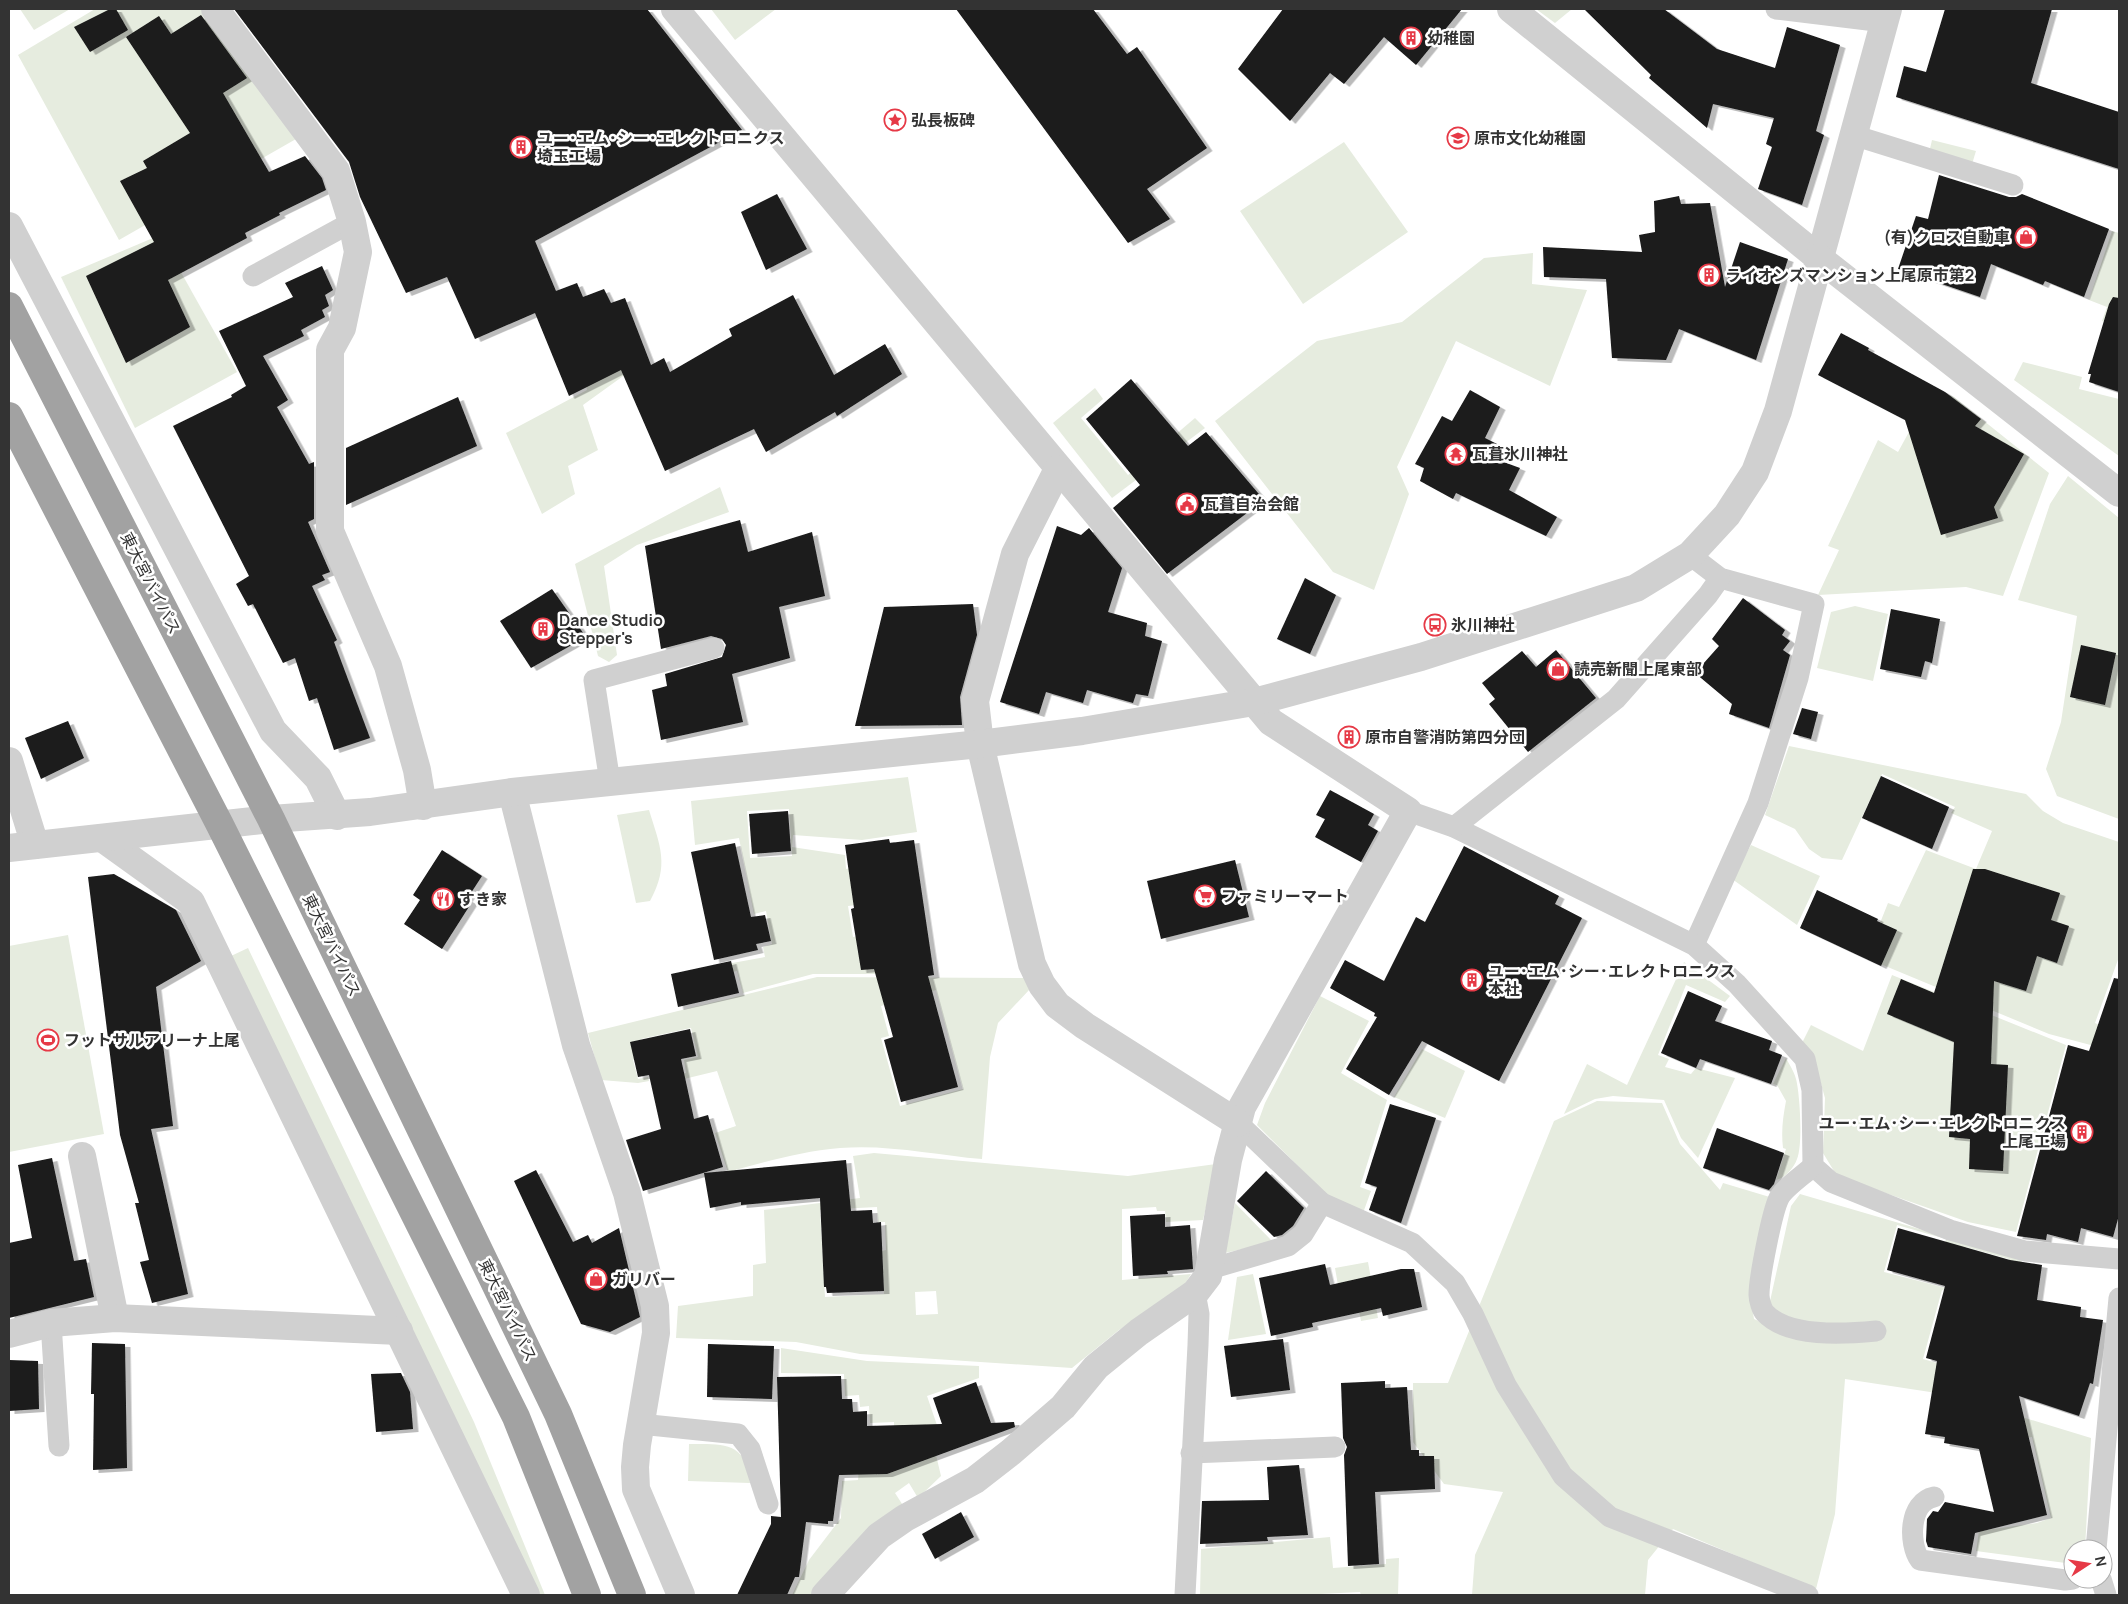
<svg xmlns="http://www.w3.org/2000/svg" width="2128" height="1604" font-family="Manrope,'Noto Sans JP',sans-serif">
<defs>
<filter id="shadow"><feDropShadow dx="5.5" dy="3" stdDeviation="0" flood-color="#0004"/></filter>
</defs>
<rect width="100%" height="100%" fill="#fff"/>
<g fill="#e6ecdf" fill-rule="evenodd">
<polygon points="20,9 70,9 34,30"/>
<polygon points="95,9 201,9 296,139 119,240 18,55"/>
<polygon points="711,9 776,9 735,40"/>
<polygon points="1536,9 1572,9 1555,23"/>
<polygon points="1932,140 1976,151 1972,164 1929,153"/>
<polygon points="1344,142 1408,232 1303,304 1240,211"/>
<polygon points="2112,231 2119,233 2119,327 2102,321 2107,307 2089,300"/>
<polygon points="160,235 237,372 135,428 61,277"/>
<polygon points="1533,253 1532,284 1587,290 1550,386 1456,341 1397,467 1409,494 1374,590 1333,572 1215,421 1317,341 1402,322 1484,258"/>
<polygon points="581,358 644,361 583,405 598,450 568,466 575,494 542,514 506,433 587,390"/>
<polygon points="2023,362 2082,377 2079,389 2119,399 2119,456 2014,380"/>
<polygon points="1095,388 1103,399 1081,418 1128,475 1195,418 1205,428 1112,498 1053,423"/>
<polygon points="1933,388 1954,397 2049,473 2003,596 1966,587 1818,595 1839,550 1828,546 1878,440 1898,452"/>
<polygon points="2068,476 2119,518 2119,819 2057,796 2046,769 2061,722 2077,616 2018,600 2050,504"/>
<polygon points="720,487 729,512 637,545 604,566 617,655 609,662 598,656 575,564"/>
<polygon points="1855,606 1888,614 1873,681 1817,668 1831,612"/>
<polygon points="1789,746 2026,794 2043,811 2063,823 2119,842 2119,957 2095,1023 2106,1028 2102,1048 2049,1034 1866,958 1888,903 1899,907 1926,850 1976,869 1992,831 1951,813 1955,807 1882,774 1842,860 1822,858 1809,849 1795,829 1765,815"/>
<path d="M908,777L917,832L862,840L793,835L792,847L845,855L846,869L864,865L857,905L848,906L853,937L860,936L914,964L916,974H813L743,993L737,971L707,977L705,968L765,957L763,947L772,944L766,911L754,914L739,838L695,845L691,801ZM789,809L792,856L750,858L747,811Z"/>
<path d="M649,810C660,846 670,865 650,901L636,903L617,815Z"/>
<polygon points="1751,845 1820,876 1797,925 1732,879"/>
<polygon points="68,935 104,1134 9,1152 9,946"/>
<polygon points="248,948 474,1422 545,1595 539,1595 231,956"/>
<polygon points="1684,962 1730,996 1725,1002 1686,985 1658,1055 1669,1059 1665,1067 1691,1074 1696,1068 1735,1078 1698,1158 1681,1138 1664,1100 1613,1096 1595,1099 1564,1114 1587,1064 1627,1085"/>
<polygon points="1892,975 2066,1045 2016,1232 1968,1222 1837,1176 1823,1153 1825,1098 1814,1059 1801,1045 1811,1025 1863,1051"/>
<path d="M817,977L1024,978L1030,989L998,1023L990,1057L982,1159C936,1155 887,1144 840,1148C802,1151 765,1162 728,1172L715,1133L736,1126L717,1071L684,1079L682,1075L638,1083L601,1080L588,1033ZM936,990L963,1089L900,1106L881,1038L889,1036L881,1006ZM691,1028L698,1057L684,1060L686,1073L649,1081L648,1077L638,1079L633,1060L644,1058L641,1039Z"/>
<polygon points="1320,996 1369,1021 1341,1073 1387,1100 1360,1187 1371,1191 1363,1213 1334,1202 1257,1125 1265,1103"/>
<polygon points="1422,1049 1465,1071 1445,1118 1394,1097"/>
<path d="M1786,1058C1789,1064 1794,1071 1796,1079C1800,1094 1803,1145 1797,1159C1794,1168 1785,1178 1776,1180L1786,1149L1783,1148C1781,1131 1783,1117 1786,1101L1777,1085L1773,1084Z"/>
<path d="M1597,1101L1662,1103L1680,1144L1720,1190L1723,1183L1773,1198L1750,1295L1754,1319L1765,1324L1791,1206L1800,1194L2022,1259L2014,1300L1989,1401L1845,1379L1835,1514L1816,1589L1673,1529L1648,1560L1645,1595H1472L1475,1555L1503,1492L1444,1484L1413,1442V1383H1448L1554,1121ZM1897,1225L1946,1239L1944,1249L1946,1288L1884,1272ZM1966,1247L2009,1259L1999,1296L1958,1279ZM1942,1290L1998,1306L1979,1375L1923,1359Z"/>
<path d="M874,1153L1128,1176L1216,1164L1203,1220L1166,1222L1165,1211H1157L1156,1207L1122,1209V1280L1191,1274L1180,1292L1119,1330L1072,1368L860,1354L796,1342L676,1338L678,1306L753,1296V1265L766,1263L764,1210L860,1198L853,1156ZM877,1207L878,1222H885L886,1250L882,1251L884,1294L825,1297L820,1210ZM936,1291L938,1314L916,1315L915,1292Z"/>
<polygon points="1235,1203 1273,1242 1225,1253"/>
<polygon points="1368,1262 1378,1318 1361,1321 1359,1311 1343,1314 1335,1268"/>
<polygon points="1253,1274 1266,1334 1228,1340 1237,1277"/>
<polygon points="781,1348 867,1361 979,1366 979,1378 927,1396 939,1431 931,1434 941,1476 918,1498 909,1483 895,1493 904,1507 877,1526 811,1595 792,1595 809,1560 841,1518 842,1481 858,1480 859,1469 894,1455 894,1422 870,1423 869,1406 860,1407 859,1395 845,1396 844,1374 781,1373"/>
<polygon points="1986,1406 2091,1438 2085,1549 2073,1549 2073,1564 1976,1551 1979,1531 2037,1523 2051,1518 2032,1437 2000,1442"/>
<path d="M689,1444C724,1444 746,1441 750,1483L688,1481Z"/>
<polygon points="1330,1537 1333,1568 1386,1564 1386,1559 1399,1558 1398,1595 1361,1595 1360,1592 1301,1595 1200,1595 1201,1549"/>
</g>
<g fill="#1a1a1a" filter="url(#shadow)">
<polygon points="110,9 116,9 128,30 90,52 74,27"/>
<polygon points="234,9 647,9 742,130 535,241 556,291 577,283 583,297 604,289 611,303 625,298 651,365 664,358 670,372 732,336 729,329 793,295 834,375 885,344 902,374 837,416 835,412 766,452 754,429 665,471 621,370 569,396 535,313 475,339 447,277 406,293 360,197 349,162"/>
<polygon points="956,9 1093,9 1127,54 1137,47 1207,148 1147,189 1170,219 1128,243"/>
<polygon points="1283,9 1462,9 1416,65 1384,37 1344,84 1330,73 1290,121 1238,69"/>
<polygon points="1584,9 1664,9 1717,49 1775,68 1787,27 1840,45 1816,131 1824,135 1802,205 1758,189 1772,147 1766,144 1774,118 1713,104 1707,128 1649,78 1651,75"/>
<polygon points="1945,9 2052,9 2031,83 2119,112 2119,169 1896,97 1904,66 1926,72"/>
<polygon points="201,15 247,78 223,93 269,172 305,156 322,178 326,190 279,213 280,215 245,233 247,238 168,280 190,327 126,363 86,276 154,242 120,181 147,168 143,161 190,133 126,37 159,16 171,34"/>
<polygon points="1939,175 2009,197 2016,197 2022,194 2109,229 2084,297 2045,281 2043,285 1991,264 1980,297 1898,269 1916,216 1928,219"/>
<polygon points="777,194 807,249 766,270 741,212"/>
<polygon points="1679,196 1681,204 1710,203 1725,287 1740,242 1788,259 1756,360 1679,329 1666,360 1612,358 1606,279 1544,277 1543,247 1642,252 1639,235 1655,232 1654,201"/>
<polygon points="322,266 333,290 325,295 329,306 322,310 325,317 301,330 304,336 263,356 288,400 277,407 309,464 314,462 314,519 308,522 330,572 322,575 325,580 312,586 337,640 334,642 370,738 334,750 317,698 309,701 295,658 283,663 253,604 248,606 236,584 249,576 173,426 232,397 231,395 246,386 219,331 293,297 285,283"/>
<polygon points="2113,297 2119,298 2119,392 2089,382 2091,374 2088,374 2109,304"/>
<polygon points="1841,333 1869,348 1868,350 1945,392 1981,419 1975,426 2024,454 1994,507 1998,518 1941,535 1905,420 1818,375"/>
<polygon points="1131,379 1188,446 1206,432 1264,500 1167,574 1113,508 1140,485 1086,419"/>
<polygon points="1470,390 1500,407 1485,438 1497,444 1490,457 1520,468 1509,490 1557,517 1546,536 1456,493 1453,499 1420,481 1424,468 1415,464 1442,416 1452,421"/>
<polygon points="458,397 477,446 346,505 346,448"/>
<polygon points="740,520 748,552 812,532 825,596 779,607 790,658 732,674 743,722 661,740 652,690 667,686 665,674 722,657 726,645 722,639 711,636 661,649 645,546"/>
<polygon points="1057,526 1081,535 1089,528 1122,568 1108,612 1147,623 1145,636 1162,641 1148,696 1136,694 1133,703 1087,690 1083,703 1046,692 1039,714 1000,702"/>
<polygon points="1305,578 1336,595 1310,654 1277,639"/>
<polygon points="552,589 586,637 531,668 500,621"/>
<polygon points="1743,598 1785,630 1782,635 1790,641 1783,650 1790,655 1769,728 1729,714 1732,704 1695,673 1719,646 1712,639"/>
<polygon points="973,604 977,635 960,697 962,725 855,726 884,607"/>
<polygon points="1891,609 1940,619 1932,663 1925,661 1921,677 1880,669"/>
<polygon points="2081,645 2116,653 2105,705 2070,697"/>
<polygon points="1556,650 1596,698 1528,752 1489,704 1495,699 1482,683 1522,651 1536,667"/>
<polygon points="1802,708 1818,712 1811,739 1793,734"/>
<polygon points="68,721 84,758 41,779 25,738"/>
<polygon points="1881,776 1949,807 1932,849 1862,818"/>
<polygon points="1330,790 1374,814 1368,825 1378,831 1361,862 1315,837 1325,819 1316,815"/>
<polygon points="788,811 791,851 752,854 749,814"/>
<polygon points="889,839 890,843 914,840 934,975 928,976 958,1087 901,1102 884,1040 893,1037 874,969 861,970 851,909 854,908 845,845"/>
<polygon points="735,843 751,917 765,915 771,941 756,944 758,950 714,960 691,852"/>
<polygon points="1464,846 1559,896 1555,904 1582,918 1499,1081 1422,1041 1389,1095 1346,1069 1377,1017 1374,1016 1375,1013 1330,988 1345,960 1384,981 1416,917 1425,922"/>
<polygon points="442,850 482,876 467,899 472,902 442,949 404,924 420,900 413,895"/>
<polygon points="1235,860 1249,917 1161,939 1147,881"/>
<polygon points="1973,869 1985,869 2060,893 2051,920 2069,926 2057,963 2037,956 2026,991 1994,981 1991,1064 2008,1065 2003,1171 1969,1169 1970,1139 1949,1137 1954,1042 1887,1014 1901,979 1934,993"/>
<polygon points="114,874 176,910 201,961 156,987 173,1126 151,1129 188,1294 152,1303 140,1262 149,1260 135,1203 139,1203 120,1135 88,877"/>
<polygon points="1817,890 1878,919 1877,921 1897,930 1881,966 1800,928"/>
<polygon points="731,961 739,993 678,1007 671,974"/>
<polygon points="2114,978 2119,979 2119,1215 2113,1237 2081,1228 2078,1242 2047,1234 2046,1240 2017,1236 2068,1045 2089,1051"/>
<polygon points="1688,991 1722,1006 1715,1021 1772,1041 1769,1050 1782,1055 1771,1084 1700,1059 1696,1068 1661,1053"/>
<polygon points="690,1029 696,1056 681,1059 694,1119 708,1115 723,1167 643,1191 626,1140 661,1129 649,1075 638,1077 630,1042"/>
<polygon points="1390,1104 1436,1118 1401,1223 1369,1210 1377,1187 1365,1183"/>
<polygon points="1717,1128 1784,1153 1774,1184 1769,1190 1703,1168"/>
<polygon points="52,1158 74,1261 86,1259 94,1297 9,1318 9,1243 32,1238 18,1165"/>
<polygon points="846,1160 851,1211 872,1210 873,1223 881,1222 884,1291 827,1293 826,1287 824,1287 820,1198 741,1205 741,1202 710,1208 704,1173"/>
<polygon points="536,1170 573,1242 588,1235 592,1243 619,1228 640,1317 610,1332 581,1324 514,1181"/>
<polygon points="1266,1171 1304,1208 1293,1226 1282,1235 1274,1237 1237,1201"/>
<polygon points="1165,1214 1165,1227 1190,1225 1193,1269 1167,1271 1168,1274 1133,1276 1130,1216"/>
<polygon points="1898,1228 2010,1260 2042,1265 2037,1300 2081,1307 2080,1317 2103,1320 2093,1384 2090,1383 2079,1416 2019,1396 2047,1515 1975,1533 1971,1554 1928,1547 1926,1541 1927,1519 1933,1511 1938,1512 1945,1502 1994,1512 1979,1449 1944,1443 1945,1437 1925,1434 1937,1361 1926,1358 1945,1286 1887,1270"/>
<polygon points="1325,1264 1330,1285 1401,1269 1414,1269 1422,1307 1383,1316 1381,1308 1312,1323 1313,1327 1271,1336 1259,1278"/>
<polygon points="1283,1339 1290,1390 1231,1397 1224,1346"/>
<polygon points="92,1343 125,1344 127,1468 93,1470 94,1394 91,1394"/>
<polygon points="708,1344 774,1346 772,1399 707,1397"/>
<polygon points="9,1360 38,1361 39,1409 9,1411"/>
<polygon points="401,1373 410,1392 413,1429 376,1432 371,1374"/>
<polygon points="841,1376 842,1399 852,1399 853,1412 867,1411 867,1426 942,1424 933,1398 976,1382 991,1423 1014,1422 1015,1427 887,1474 839,1475 833,1521 828,1521 828,1524 806,1522 799,1577 795,1577 787,1595 737,1595 771,1524 771,1516 781,1517 777,1377"/>
<polygon points="1385,1381 1385,1388 1407,1387 1411,1450 1419,1450 1419,1456 1434,1456 1435,1489 1375,1492 1379,1564 1348,1566 1344,1455 1347,1447 1343,1438 1341,1383"/>
<polygon points="1299,1465 1308,1535 1267,1537 1268,1541 1200,1544 1202,1501 1269,1500 1267,1467"/>
<polygon points="961,1512 974,1537 935,1559 922,1534"/>
</g>
<g fill="none" stroke-linecap="round" stroke-linejoin="round">
<g stroke="#d0d0d0" stroke-width="21">
<polyline points="1776,9 1884,22"/>
<polyline points="1853,135 2013,185"/>
<polyline points="253,276 352,222"/>
<polyline points="1690,555 1720,578 1814,604 1798,678 1758,803 1694,945"/>
<polyline points="610,782 594,680 714,648"/>
<polyline points="1408,811 1454,827 1694,945 1737,984 1805,1059 1812,1090 1813,1166 1831,1182 1950,1230 2025,1251 2119,1259"/>
<polyline points="1454,827 1616,699 1708,595 1720,578"/>
<polyline points="1238,1123 1322,1203 1412,1243 1455,1283 1473,1314 1506,1385 1563,1476 1610,1517 1808,1595"/>
<path d="M1813,1166C1805,1174 1784,1188 1779,1198C1772,1212 1759,1278 1759,1295C1759,1300 1762,1310 1765,1313C1788,1338 1845,1334 1876,1331"/>
<polyline points="1210,1269 1288,1246 1303,1234 1322,1203"/>
<polyline points="51,1323 59,1446"/>
<polyline points="640,1424 738,1434 750,1449 768,1504"/>
<polyline points="1191,1453 1335,1447"/>
<path d="M1934,1497C1909,1502 1908,1543 1920,1560L2065,1580L2073,1579"/>
<polyline points="2096,1549 2119,1298"/>
<polyline points="2101,1579 2106,1595"/>
<polyline points="1185,1595 1198,1345 1199,1314 1195,1293"/>
</g>
<g stroke="#d0d0d0" stroke-width="28">
<polyline points="215,9 336,171 352,222 358,252 342,328 330,350 330,531 388,666 417,770 423,806"/>
<polyline points="675,9 1271,722 1408,811 1242,1107 1228,1160 1208,1276 1195,1293 1139,1332 1096,1367 1063,1407 1011,1452 975,1480 905,1518 879,1536 825,1595"/>
<polyline points="1511,9 1819,258"/>
<polyline points="9,226 273,731 318,778 337,816"/>
<polyline points="1058,469 1015,554 975,701 980,744 1032,964 1042,985 1057,1005 1085,1026 1238,1123"/>
<polyline points="9,761 35,845"/>
<polyline points="512,792 576,1045 627,1193 655,1306 656,1333 637,1445 635,1467 636,1489 681,1595"/>
<polyline points="271,819 370,812 512,792 980,744 1082,731 1254,702 1421,657 1636,588 1690,555 1727,515 1755,472 1778,411 1888,9"/>
<polyline points="102,838 191,902 526,1595"/>
<polyline points="82,1156 115,1318"/>
<polyline points="9,1334 51,1323 115,1318 399,1331"/>
</g>
<g stroke="#d0d0d0" stroke-width="28">
<polyline points="1819,258 2119,493"/>
<polyline points="9,848 271,819"/>
</g>
<g stroke="#a2a2a2" stroke-width="28">
<polyline points="9,306 271,819 321,923 558,1414 632,1595"/>
<polyline points="9,416 220,825 516,1417 587,1595"/>
</g>
</g>
<defs>
<g id="building-ring" transform="scale(1.125)"><circle r="9.5" fill="#fff" stroke="#e63946" stroke-width="1.5"/><path d="M-4-6H4V6H1V3H-1V6H-4ZM-2.5-4.3h1.7v1.8h-1.7ZM.8-4.3h1.7v1.8H.8ZM-2.5-1h1.7V.8h-1.7ZM.8-1h1.7V.8H.8Z" fill="#e63946"/></g>
<g id="sight-ring" transform="scale(1.125)"><circle r="9.5" fill="#fff" stroke="#e63946" stroke-width="1.5"/><path d="M0-6L1.8-2.2L6-1.7L2.9 1.2L3.7 5.4L0 3.3L-3.7 5.4L-2.9 1.2L-6-1.7L-1.8-2.2Z" fill="#e63946"/></g>
<g id="school-ring" transform="scale(1.125)"><circle r="9.5" fill="#fff" stroke="#e63946" stroke-width="1.5"/><path d="M0-5L7-2L0 1L-7-2ZM-4 1L0 2.5L4 1V4Q0 6-4 4Z" fill="#e63946"/></g>
<g id="shop-ring" transform="scale(1.125)"><circle r="9.5" fill="#fff" stroke="#e63946" stroke-width="1.5"/><path d="M-5-2.5h2.3a2.7 3.5 0 0 1 5.4 0H5L5.5 6h-11ZM-1.5-2.5h3a1.5 2.3 0 0 0-3 0Z" fill="#e63946"/></g>
<g id="temple-ring" transform="scale(1.125)"><circle r="9.5" fill="#fff" stroke="#e63946" stroke-width="1.5"/><path d="M0-6L5-2H3V0L6.5 2.5H4V6H1.5V3h-3V6H-4V2.5H-6.5L-3 0V-2H-5Z" fill="#e63946"/></g>
<g id="civic-ring" transform="scale(1.125)"><circle r="9.5" fill="#fff" stroke="#e63946" stroke-width="1.5"/><path d="M-.6-6.5H3V-4.5H.6V-3L4-1V1h2V6H-6V1h2V-1L-.6-3ZM-1.2 2.5V6h2.4V2.5Z" fill="#e63946"/></g>
<g id="bus-ring" transform="scale(1.125)"><circle r="9.5" fill="#fff" stroke="#e63946" stroke-width="1.5"/><path d="M-5-6H5V4H4V6H2V4H-2V6H-4V4H-5ZM-3.5-4V0h7V-4ZM-3.5 1.2v1.5H-2V1.2ZM2 1.2v1.5H3.5V1.2Z" fill="#e63946"/></g>
<g id="supermarket-ring" transform="scale(1.125)"><circle r="9.5" fill="#fff" stroke="#e63946" stroke-width="1.5"/><path d="M-6-5.5h2.5l.6 2H6L4.5 2H-2.5L-4.4-4H-6ZM-1.5 3.2a1.3 1.3 0 1 0 .1 0ZM3 3.2a1.3 1.3 0 1 0 .1 0Z" fill="#e63946"/></g>
<g id="restaurant-ring" transform="scale(1.125)"><circle r="9.5" fill="#fff" stroke="#e63946" stroke-width="1.5"/><path d="M-5-6h1v4h1v-4h1v4h1v-4h1v5L-1.5 .5V6h-2V.5L-5-1ZM5-6V6H3V1.5H1.5Q1.5-4 5-6Z" fill="#e63946"/></g>
<g id="stadium-ring" transform="scale(1.125)"><circle r="9.5" fill="#fff" stroke="#e63946" stroke-width="1.5"/><path d="M0-5a6.5 5 0 1 0 0 10a6.5 5 0 1 0 0-10ZM-3.5-1.8h7v3.6h-7Z" fill="#e63946"/></g>
</defs>
<g fill-rule="evenodd">
<use href="#building-ring" x="1411" y="38"/>
<use href="#sight-ring" x="895" y="120"/>
<use href="#school-ring" x="1458" y="138"/>
<use href="#building-ring" x="521" y="147"/>
<use href="#shop-ring" x="2026" y="237"/>
<use href="#building-ring" x="1709" y="275"/>
<use href="#temple-ring" x="1456" y="454"/>
<use href="#civic-ring" x="1187" y="504"/>
<use href="#bus-ring" x="1435" y="625"/>
<use href="#building-ring" x="543" y="629"/>
<use href="#shop-ring" x="1558" y="669"/>
<use href="#building-ring" x="1349" y="737"/>
<use href="#supermarket-ring" x="1205" y="896"/>
<use href="#restaurant-ring" x="443" y="899"/>
<use href="#building-ring" x="1472" y="980"/>
<use href="#stadium-ring" x="48" y="1040"/>
<use href="#building-ring" x="2082" y="1132"/>
<use href="#shop-ring" x="596" y="1279"/>
</g>
<g text-anchor="middle" dominant-baseline="central" stroke-width="5" stroke-linejoin="round" paint-order="stroke">
<g font-size="16" font-weight="bold" fill="#333" stroke="#fff" text-anchor="start">
<text x="1427" y="38">幼稚園</text>
<text x="911" y="120">弘長板碑</text>
<text x="537" y="138">ユー･エム･シー･エレクトロニクス<tspan x="537" dy="18">埼玉工場</tspan></text>
<text x="1474" y="138">原市文化幼稚園</text>
<text x="2010" y="237" text-anchor="end">(有)クロス自動車</text>
<text x="1725" y="275">ライオンズマンション上尾原市第2</text>
<text x="1472" y="454">瓦葺氷川神社</text>
<text x="1203" y="504">瓦葺自治会館</text>
<text x="559" y="620">Dance Studio<tspan x="559" dy="18">Stepper's</tspan></text>
<text x="1451" y="625">氷川神社</text>
<text x="1574" y="669">読売新聞上尾東部</text>
<text x="1365" y="737">原市自警消防第四分団</text>
<text x="1221" y="896">ファミリーマート</text>
<text x="459" y="899">すき家</text>
<text x="1488" y="971">ユー･エム･シー･エレクトロニクス<tspan x="1488" dy="18">本社</tspan></text>
<text x="64" y="1040">フットサルアリーナ上尾</text>
<text x="2066" y="1123" text-anchor="end">ユー･エム･シー･エレクトロニクス<tspan x="2066" dy="18">上尾工場</tspan></text>
<text x="612" y="1279">ガリバー</text>
</g>
<g font-size="16" fill="#333" stroke="#fff">
<text transform="translate(151 583) rotate(63)">東大宮バイパス</text>
<text transform="translate(332 945) rotate(64)">東大宮バイパス</text>
<text transform="translate(508 1310) rotate(64)">東大宮バイパス</text>
</g>
</g>
<rect width="2128" height="1604" fill="none" stroke="#333333" stroke-width="20"/>
<g transform="translate(2088 1564) rotate(78)"><circle r="24" fill="#ffffff" stroke="#adadad"/>
<path d="M0-4L9 19L0 12L-9 19Z" fill="#e63946"/>
<text y="-8" font-size="14" font-weight="bold" text-anchor="middle" fill="#333333">N</text>
</g>
</svg>
